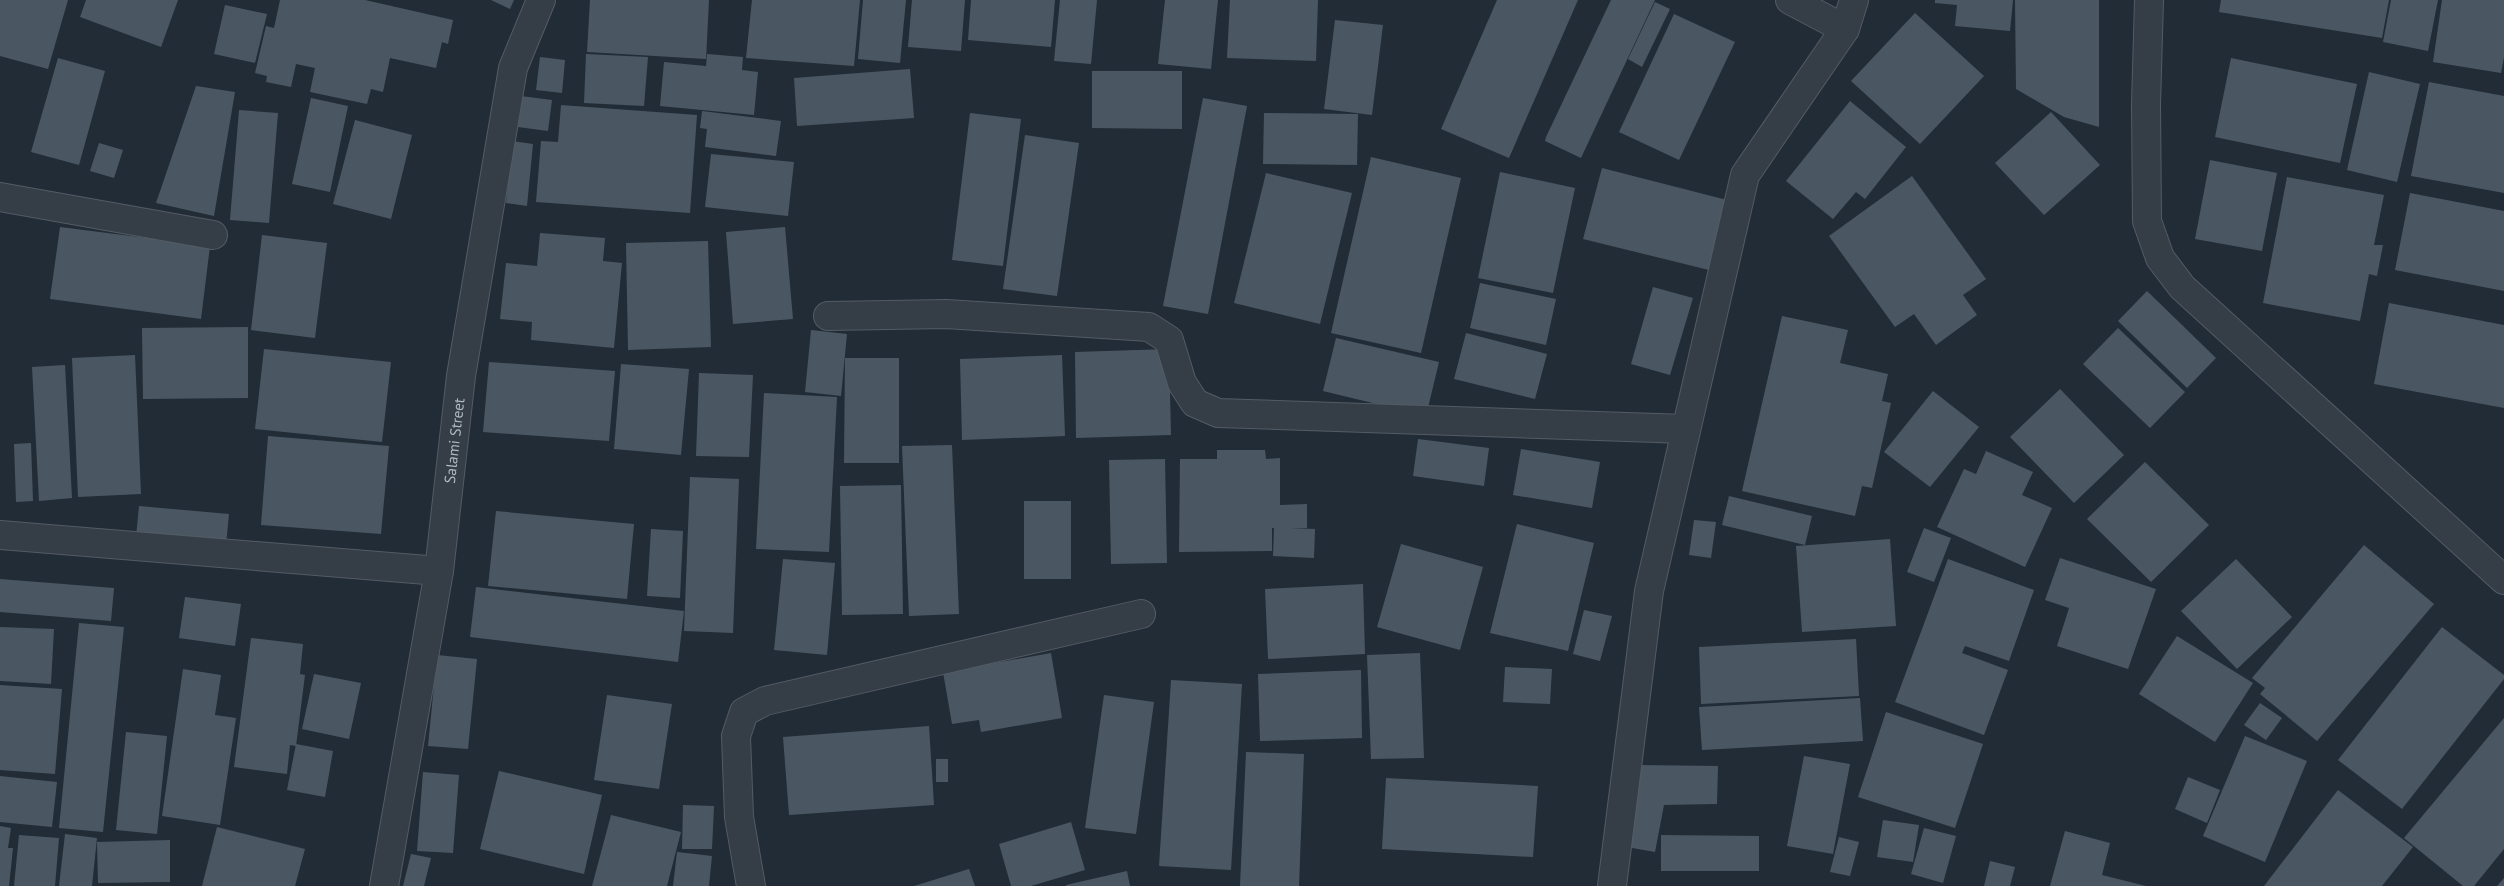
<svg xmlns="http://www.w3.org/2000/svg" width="2504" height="886" font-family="'PT Sans',sans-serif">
<rect width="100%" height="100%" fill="#222c37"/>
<g fill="#4a5762">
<polygon points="0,0 68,0 48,69 0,56"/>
<polygon points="86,0 178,0 161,47 80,17"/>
<polygon points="280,0 365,0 453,20 448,44 442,42 436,68 390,58 383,92 371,89 367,104 310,92 315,68 296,64 291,87 266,82 267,76 255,73 266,26 274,28"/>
<polygon points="491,0 514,0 510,9"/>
<polygon points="590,0 709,0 706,59 587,52"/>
<polygon points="752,0 860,0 854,66 746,58"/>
<polygon points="863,0 906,0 900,63 858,59"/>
<polygon points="912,0 965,0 961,51 908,47"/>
<polygon points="971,0 1055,0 1051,47 968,40"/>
<polygon points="1060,0 1097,0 1091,64 1054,61"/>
<polygon points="1165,0 1218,0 1211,69 1158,64"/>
<polygon points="1230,0 1318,0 1316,61 1227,58"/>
<polygon points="1497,0 1578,0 1509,158 1441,129"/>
<polygon points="1611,0 1655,0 1581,158 1545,141 1546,137"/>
<polygon points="1935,0 2013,0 2010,31 1955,26 1957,5 1935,3"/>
<polygon points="2015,0 2099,0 2099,127 2064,117 2016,89"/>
<polygon points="2221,0 2389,0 2382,38 2219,12"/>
<polygon points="2391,0 2438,0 2428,51 2383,42"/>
<polygon points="2442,0 2504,0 2504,57 2501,73 2433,62"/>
<polygon points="1655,2 1670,9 1642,67 1628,59"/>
<polygon points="225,5 267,14 255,63 214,54"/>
<polygon points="1915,13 1984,76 1920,144 1851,81"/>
<polygon points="1674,14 1735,42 1679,160 1619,132"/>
<polygon points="1335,20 1383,25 1372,115 1324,109"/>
<polygon points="586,54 648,57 644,106 584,103"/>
<polygon points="707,54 743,57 742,70 758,72 754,115 660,106 664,62 706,66"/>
<polygon points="540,57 565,60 562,93 536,90"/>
<polygon points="58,58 105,71 79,165 31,152"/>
<polygon points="2231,58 2357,84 2340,163 2215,137"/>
<polygon points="910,69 914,118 797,126 794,78"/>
<polygon points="1092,71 1182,71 1182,129 1092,128"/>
<polygon points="2369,72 2420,84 2397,182 2347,170"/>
<polygon points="2429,82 2504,96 2504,193 2411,176"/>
<polygon points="196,86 235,92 214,216 156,203"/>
<polygon points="521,96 552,100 548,131 518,127"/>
<polygon points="311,98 348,106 330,192 292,184"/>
<polygon points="1203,98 1247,106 1208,314 1163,306"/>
<polygon points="1850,101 1906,147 1865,199 1856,192 1833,219 1786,181"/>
<polygon points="561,105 697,115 690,213 536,202 541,141 558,142"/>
<polygon points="239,110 278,113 269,223 230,220"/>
<polygon points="702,111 781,121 776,156 705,147 707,129 700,128"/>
<polygon points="2051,112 2100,165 2044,215 1995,163"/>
<polygon points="970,113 1021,119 1003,266 952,260"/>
<polygon points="1264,113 1358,114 1357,165 1263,164"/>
<polygon points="355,120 412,135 391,219 333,204"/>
<polygon points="1025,135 1079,143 1057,296 1003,289"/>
<polygon points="512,141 533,144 527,206 506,203"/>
<polygon points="99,143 123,150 114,178 90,171"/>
<polygon points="711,154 794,162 788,216 705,207"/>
<polygon points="1371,157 1461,178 1421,353 1331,333"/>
<polygon points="2210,160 2277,173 2262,251 2195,239"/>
<polygon points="1602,168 1727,200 1709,270 1583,239"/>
<polygon points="1500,172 1575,188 1553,293 1478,278"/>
<polygon points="1266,173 1352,193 1320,324 1234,303"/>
<polygon points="1912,176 1986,279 1963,295 1977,315 1936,345 1914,314 1895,327 1829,236"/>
<polygon points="2287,177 2384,195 2374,245 2383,245 2377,276 2369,274 2360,321 2263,303"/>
<polygon points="2410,193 2504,211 2504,291 2395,270"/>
<polygon points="60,227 210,246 201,319 50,299"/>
<polygon points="785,227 793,319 733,324 726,232"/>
<polygon points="540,233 605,238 603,261 622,263 614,348 531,340 532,322 500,319 506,263 537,266"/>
<polygon points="262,235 327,243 315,338 251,330"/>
<polygon points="708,241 711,347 628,350 626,243"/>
<polygon points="1480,283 1556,299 1546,345 1470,328"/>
<polygon points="1653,287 1693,298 1670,375 1631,364"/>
<polygon points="2147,291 2216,358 2187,388 2118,321"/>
<polygon points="2389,303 2504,325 2504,408 2374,384"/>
<polygon points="1782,316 1848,330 1840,363 1888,374 1882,401 1891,403 1872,488 1862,486 1855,516 1742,491"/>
<polygon points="248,327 248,398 143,399 142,328"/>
<polygon points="2118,328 2185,392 2150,428 2083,364"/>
<polygon points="811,330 847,334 841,396 805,392"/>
<polygon points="1466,333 1547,354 1535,399 1454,379"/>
<polygon points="1336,338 1439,362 1426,416 1323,391"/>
<polygon points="264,349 391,362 382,442 255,429"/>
<polygon points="1169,349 1171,435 1076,438 1075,352"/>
<polygon points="135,355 141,494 78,497 72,358"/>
<polygon points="1062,355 1065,436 962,440 960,359"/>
<polygon points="845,358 899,358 899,463 844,463"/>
<polygon points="489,362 615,371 609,441 483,432"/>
<polygon points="621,364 689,369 681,455 614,449"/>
<polygon points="65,365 72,498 39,501 32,367"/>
<polygon points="699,373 753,375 749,457 696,456"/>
<polygon points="2060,389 2124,455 2074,503 2010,437"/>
<polygon points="1933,391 1979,427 1930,487 1884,452"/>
<polygon points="764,393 837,397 829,552 756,549"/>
<polygon points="268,436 389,446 381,534 261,525"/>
<polygon points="1418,439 1489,448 1484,486 1413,476"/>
<polygon points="31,443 33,501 16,502 14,444"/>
<polygon points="952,445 959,614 909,616 902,446"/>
<polygon points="1521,449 1600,462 1592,508 1513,495"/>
<polygon points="1217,450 1265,450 1266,459 1280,458 1280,505 1307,504 1307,528 1290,528 1315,529 1314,558 1273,556 1274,528 1272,528 1272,551 1179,552 1180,459 1217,459"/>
<polygon points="1986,451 2033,472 2022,495 2052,508 2025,567 1937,527 1964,469 1976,474"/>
<polygon points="1165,459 1167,563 1111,564 1109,460"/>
<polygon points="2145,462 2209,525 2151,582 2087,519"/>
<polygon points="690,477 739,479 733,633 684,631"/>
<polygon points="901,485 903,614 842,615 840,486"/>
<polygon points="1729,496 1812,516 1805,545 1722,525"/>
<rect x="1024" y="501" width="47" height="78"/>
<polygon points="139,506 229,514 226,545 136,537"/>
<polygon points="496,511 634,524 627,599 488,586"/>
<polygon points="1694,520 1716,522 1711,558 1689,555"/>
<polygon points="1517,524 1594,543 1568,651 1490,633"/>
<polygon points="1924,528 1951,538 1934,582 1907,572"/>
<polygon points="651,529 683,531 680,598 647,596"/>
<polygon points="1890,539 1896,626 1802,632 1796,546"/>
<polygon points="1401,544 1483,567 1460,650 1377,627"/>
<polygon points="2364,545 2434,604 2317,741 2260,694 2265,688 2252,678"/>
<polygon points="2060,558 2156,589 2128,669 2057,646 2069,608 2045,600"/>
<polygon points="783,559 835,563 827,655 774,650"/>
<polygon points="1948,559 2034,590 2009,661 1965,646 1962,653 2008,670 1984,735 1895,702"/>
<polygon points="2236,559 2292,617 2237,669 2181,611"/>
<polygon points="0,579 114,588 111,621 0,612"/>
<polygon points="1363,584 1365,654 1268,659 1265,589"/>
<polygon points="476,587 684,611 678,662 470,637"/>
<polygon points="185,597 241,604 235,646 179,638"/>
<polygon points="1584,610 1612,616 1600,661 1573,654"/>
<polygon points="79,623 124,627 103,832 59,828"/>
<polygon points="0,627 54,629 51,684 0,681"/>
<polygon points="2442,627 2504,675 2504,679 2402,809 2338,760"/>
<polygon points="2177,636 2253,683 2215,742 2139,694"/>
<polygon points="251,638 303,644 300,674 305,675 296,746 290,745 287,774 234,767"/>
<polygon points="1856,639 1859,696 1701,704 1699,647"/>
<polygon points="1051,653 1062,718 981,732 979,720 952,724 943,672"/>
<polygon points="1420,653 1424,758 1371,759 1367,655"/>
<polygon points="437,655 477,659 468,749 428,746"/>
<polygon points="1505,667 1552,669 1550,704 1503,702"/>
<polygon points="183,669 221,675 215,715 236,718 220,825 162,816"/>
<polygon points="1361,670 1362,738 1260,741 1258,674"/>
<polygon points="314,674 361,683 349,739 302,729"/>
<polygon points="1171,680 1242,684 1231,870 1159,866"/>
<polygon points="0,685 62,689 55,774 0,770"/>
<polygon points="607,695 672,704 659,789 594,780"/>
<polygon points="1104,695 1154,702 1136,834 1085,828"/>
<polygon points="1860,698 1863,741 1702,750 1699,707"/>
<polygon points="2260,703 2282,718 2266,740 2244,725"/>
<polygon points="1886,712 1983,744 1955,828 1858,797"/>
<polygon points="2504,718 2504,849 2474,886 2463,886 2404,838"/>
<polygon points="929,726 934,805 789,815 783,737"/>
<polygon points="126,732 167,736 157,834 116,830"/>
<polygon points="2245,736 2307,761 2265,862 2203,836"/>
<polygon points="296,744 333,751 325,797 287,790"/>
<polygon points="1246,752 1304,754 1299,886 1240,886"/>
<polygon points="1804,756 1850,764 1833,854 1787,846"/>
<rect x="936" y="759" width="12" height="23"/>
<polygon points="1638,765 1718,766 1717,804 1664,805 1655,852 1621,846"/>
<polygon points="499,771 602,795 584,874 480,849"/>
<polygon points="423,772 459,775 453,853 417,851"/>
<polygon points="0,776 57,782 52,827 0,822"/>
<polygon points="2188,777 2220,790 2207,823 2175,809"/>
<polygon points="1386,778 1538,786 1533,857 1382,849"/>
<polygon points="2338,790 2413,847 2382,886 2264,886"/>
<polygon points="683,805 714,806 712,849 682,849"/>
<polygon points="611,815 681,832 667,886 592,886"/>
<polygon points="1883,820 1919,825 1913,862 1877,857"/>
<polygon points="1071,822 1085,870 1031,886 1011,886 999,844"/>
<polygon points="0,826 11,828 8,848 13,848 9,886 0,886"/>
<polygon points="217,827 305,849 295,886 202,886"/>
<polygon points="1924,828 1956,836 1943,883 1911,874"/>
<polygon points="2065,831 2110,843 2102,875 2146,886 2050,886"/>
<polygon points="65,834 97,838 92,886 59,886"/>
<polygon points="19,835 59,838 55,886 14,886"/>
<polygon points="1661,835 1759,836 1759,871 1661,871"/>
<polygon points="1839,837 1859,842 1850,876 1830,872"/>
<polygon points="170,840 170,882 98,883 97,842"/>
<polygon points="677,852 712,856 709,886 673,886"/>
<polygon points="411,854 431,858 424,886 403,886"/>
<polygon points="1990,861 2015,867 2010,886 1984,886"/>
<polygon points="969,869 975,886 914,886"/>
<polygon points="1127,871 1130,886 1066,886 1066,885"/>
<polygon points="2504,878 2504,886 2497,886"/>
</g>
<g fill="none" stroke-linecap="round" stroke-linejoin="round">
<g stroke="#535c65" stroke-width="30">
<g id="minor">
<polyline points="1790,0 1845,29"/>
<polyline points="2149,0 2146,105 2147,221 2160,258 2182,287 2504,580"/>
<polyline points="0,197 213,235"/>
<polyline points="828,316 946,314 1149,327 1169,340 1182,383 1195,403 1218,413 1686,429"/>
<polyline points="0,535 439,571"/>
<path id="s1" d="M384,886L439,571L461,376L513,68L541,0"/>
<polyline points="751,886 739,817 736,736 744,712 765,701 1141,614"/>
<polyline points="1612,886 1649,591 1745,175 1845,29 1854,0"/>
</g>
</g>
<use href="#minor" stroke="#353e47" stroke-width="28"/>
</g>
<g text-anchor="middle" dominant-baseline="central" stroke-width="4" stroke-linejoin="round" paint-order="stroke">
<g font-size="15" fill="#b0b9c4" stroke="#1b232c">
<text stroke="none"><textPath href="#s1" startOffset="451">Salami Street</textPath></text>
</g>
</g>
</svg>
